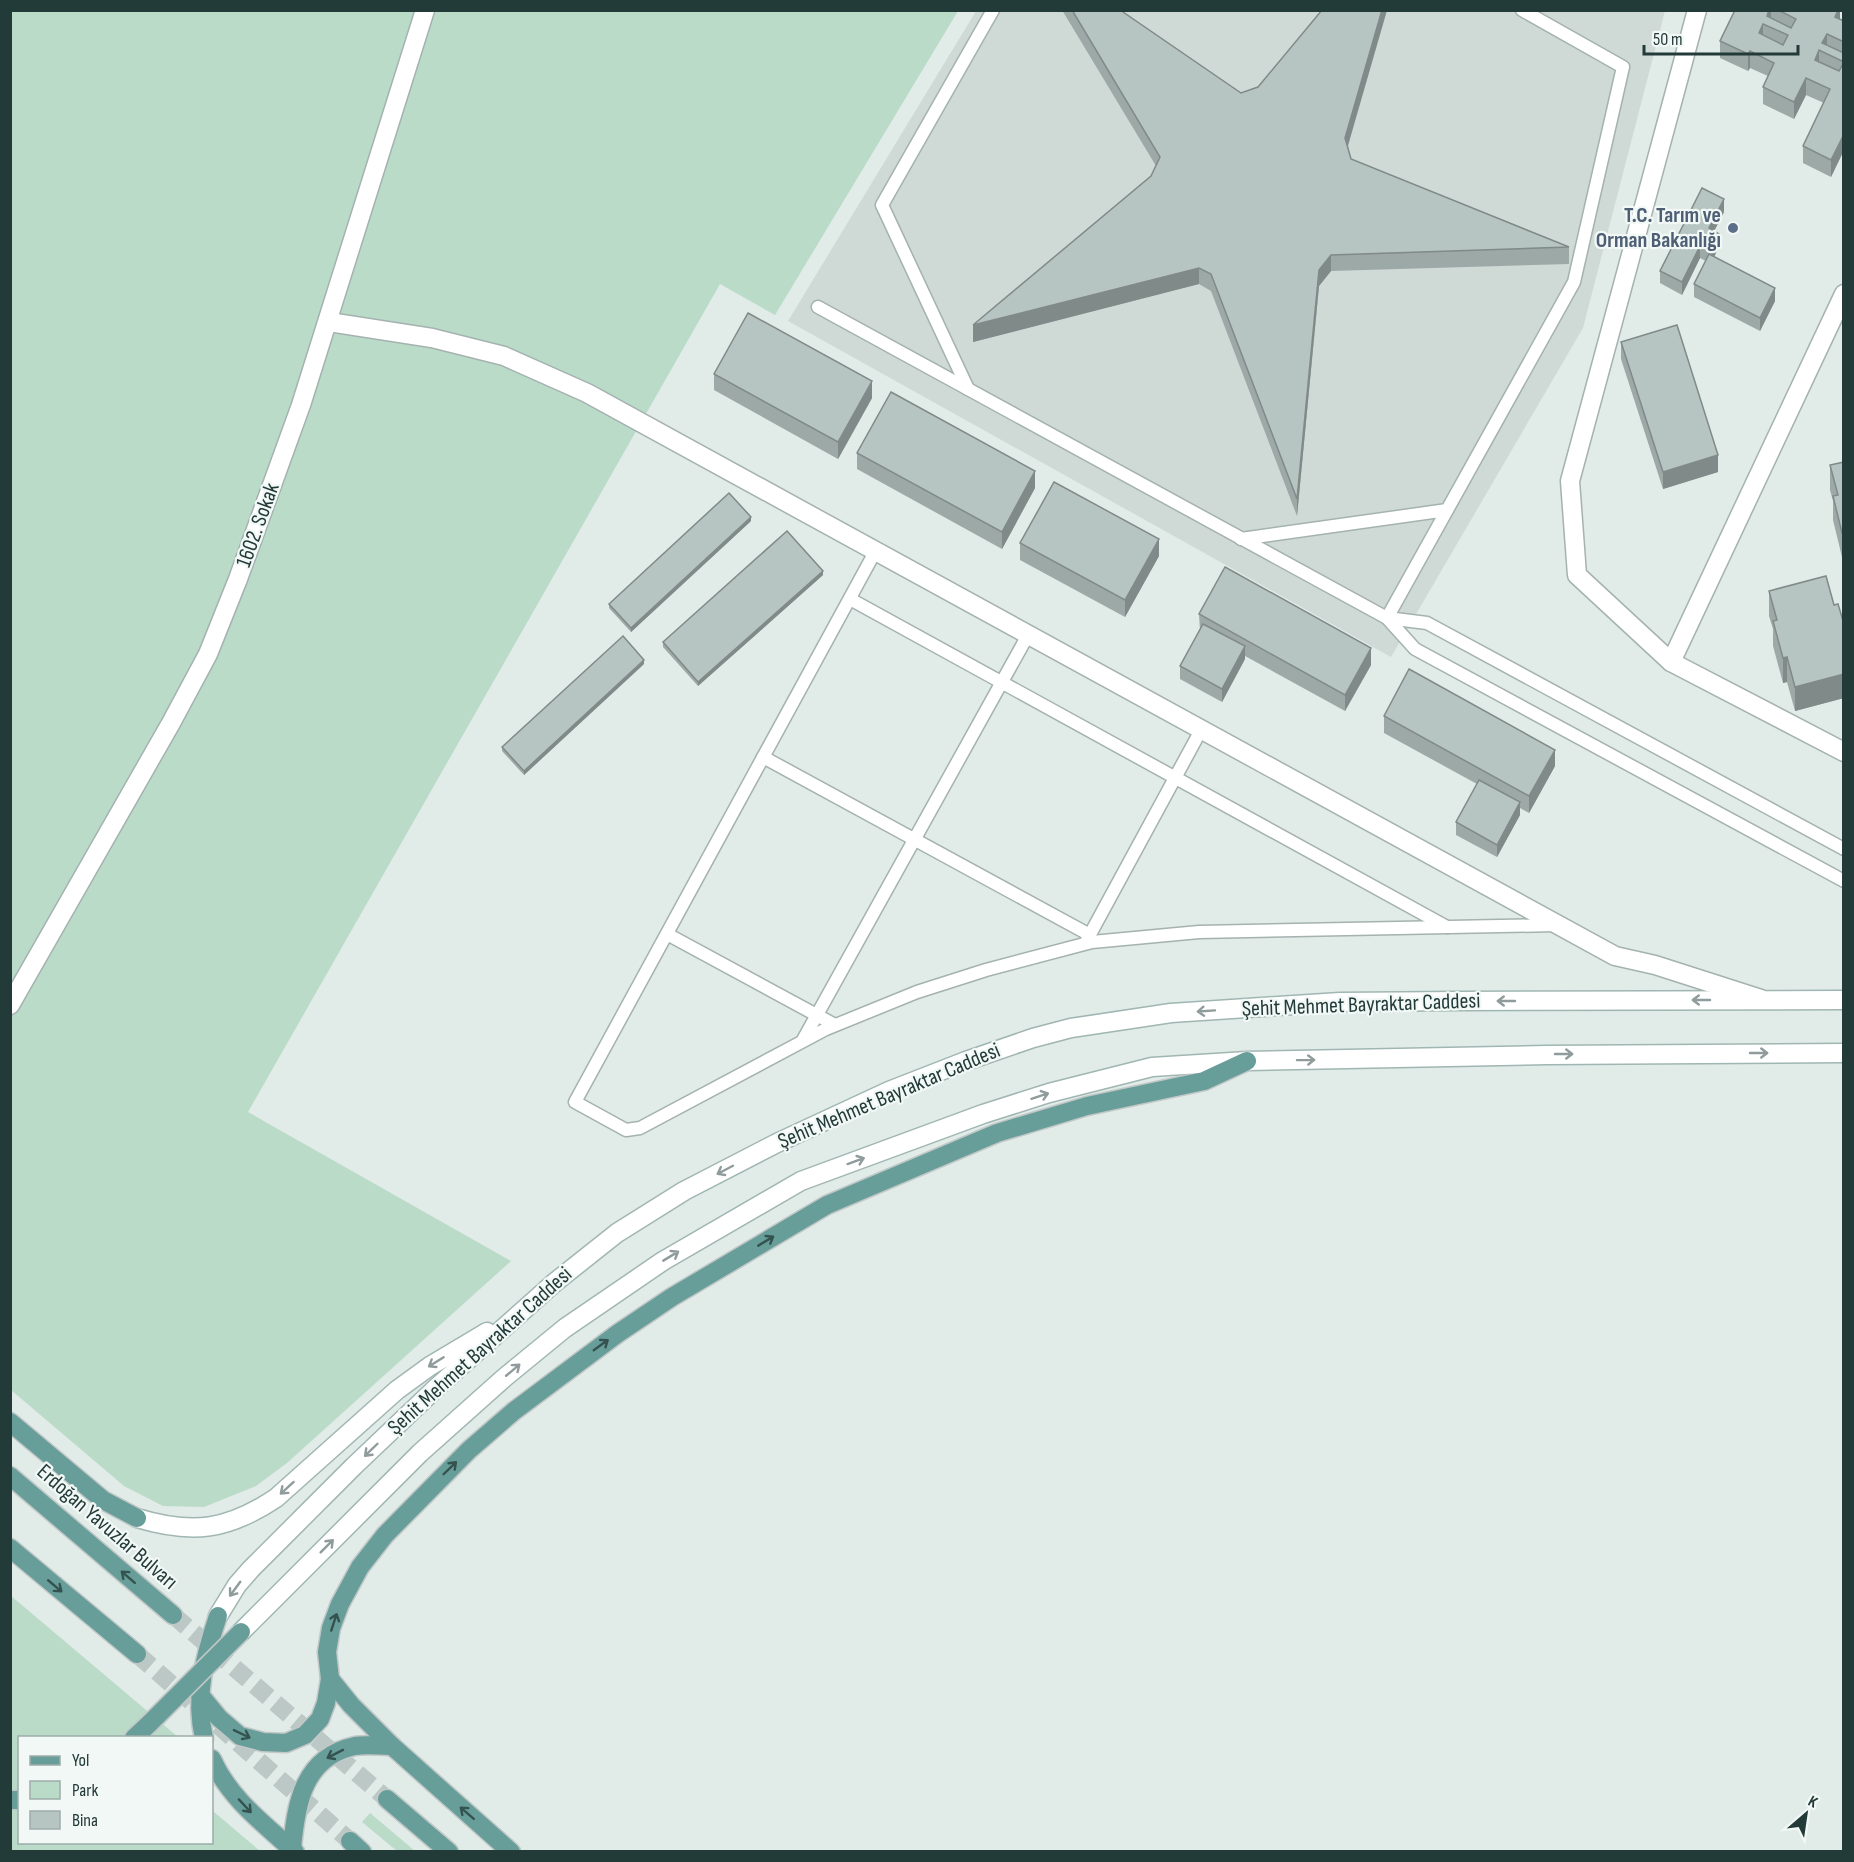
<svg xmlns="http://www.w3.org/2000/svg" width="1854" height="1862" font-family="'Sofia Sans Condensed',sans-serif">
<rect width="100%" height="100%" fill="#e1ebe8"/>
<polygon fill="#cfdad7" points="976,11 1665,11 1583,328 1391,657 788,321"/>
<g fill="#bbdbc9">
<polygon points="11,11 958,11 775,315 720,284 248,1112 511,1261 287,1463 256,1486 204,1507 163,1506 124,1486 11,1390"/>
<polygon points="10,1595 178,1737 20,1738 20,1842 212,1842 212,1805 214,1812 260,1851 11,1851"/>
<polygon points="370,1813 415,1851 397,1851 362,1822"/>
</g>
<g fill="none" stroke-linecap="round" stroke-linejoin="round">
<g stroke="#bbc8c5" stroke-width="18" stroke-dasharray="18 9" stroke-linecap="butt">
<polyline points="173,1615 387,1799"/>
<polyline points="137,1654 350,1841"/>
</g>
<g stroke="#a4b2b0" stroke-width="15">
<g id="lane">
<polyline points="818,307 1387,618 1415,649 1844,881"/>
<polyline points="968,389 882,205 993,10"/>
<polyline points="1241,539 1447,510"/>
<polyline points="875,552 575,1102 626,1130 640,1128 826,1029 917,992 986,970 1092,942 1199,932 1556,925"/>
<polyline points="850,599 1447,927"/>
<polyline points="1387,618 1574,282 1623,67 1522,10"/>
<polyline points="1387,618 1427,623 1844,849"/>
<polyline points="763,757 1090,935"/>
<polyline points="667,934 835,1025"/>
<polyline points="1087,940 1201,730"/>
<polyline points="803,1040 1028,635"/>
</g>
</g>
<g stroke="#a4b2b0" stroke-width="21">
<g id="street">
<polyline points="1697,10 1570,481 1577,575 1671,662 1844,752"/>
<polyline points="329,322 432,338 504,356 587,393 1615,956 1655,965 1761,999"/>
<polyline points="1671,662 1844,294"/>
<polyline points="10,1005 171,723 208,654 238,579 301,405 425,10"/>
</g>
</g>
<g stroke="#a0b6b2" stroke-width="21">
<g id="secondary">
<path d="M137,1518C193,1535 228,1530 276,1498L397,1390L430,1366L487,1332"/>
<polyline points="218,1616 237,1585 251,1569 354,1466 435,1389 554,1283 617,1233 684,1191 777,1143 889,1091 966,1061 1033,1038 1071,1028 1171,1013 1247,1008 1340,1002 1458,1001 1844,1000"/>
<polyline points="241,1632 420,1453 504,1378 565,1328 663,1261 801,1181 983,1114 1049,1093 1152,1067 1247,1061 1547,1055 1844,1053"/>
</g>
</g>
<g stroke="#c1c8c7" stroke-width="21">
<g id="primary">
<polyline points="10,1422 103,1500 137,1518"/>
<polyline points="10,1476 173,1615"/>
<polyline points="10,1548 137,1654"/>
<polyline points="330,1679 351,1705 392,1746 511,1852"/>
<polyline points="200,1695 219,1718 240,1736 263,1742 286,1743 305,1735 320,1719 326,1703 330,1679 327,1652 331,1628 340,1604 360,1567 385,1535 469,1450 514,1411 617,1334 672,1297 827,1205 997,1133 1087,1106 1204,1081 1247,1061"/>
<polyline points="134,1738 150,1723"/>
<path d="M204,1738C194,1697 205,1655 218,1616"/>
<path d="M212,1759C229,1798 264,1824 295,1852"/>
<polyline points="387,1799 449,1852"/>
<polyline points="10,1800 20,1800"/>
<polyline points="350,1841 362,1852"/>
<path d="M292,1848C296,1804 303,1757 355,1746C367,1744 380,1746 392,1746"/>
</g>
</g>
<use href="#lane" stroke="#fff" stroke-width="12"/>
<use href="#street" stroke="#fff" stroke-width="18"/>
<use href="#secondary" stroke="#fff" stroke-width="18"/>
<use href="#primary" stroke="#689e99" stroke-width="18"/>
<g stroke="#c1c8c7" stroke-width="21" stroke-linecap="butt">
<polyline id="primary-bridge" points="150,1723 241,1632"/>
</g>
<use href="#primary-bridge" stroke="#689e99" stroke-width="18"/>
</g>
<g fill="#9da9a7">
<polygon points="1062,10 1120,10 1241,93 1258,87 1387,10 1348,146 1351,159 1569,247 1569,264 1331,271 1319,286 1297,516 1211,291 1199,284 973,342 1151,176 1156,166"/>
<polygon points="1735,10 1840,10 1840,20 1844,21 1844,150 1831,177 1803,163 1803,146 1824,103 1806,95 1794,119 1763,104 1763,87 1768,76 1750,68 1748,71 1720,58 1720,41"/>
<polygon points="1724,212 1714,231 1719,246 1714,257 1775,301 1760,331 1694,297 1694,284 1706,261 1700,258 1682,295 1660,283 1660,271"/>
<polygon points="1621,342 1718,472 1663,489 1621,359"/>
<polygon points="714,374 872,398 838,459 714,390"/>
<polygon points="857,453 1035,488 1002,549 857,469"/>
<polygon points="1844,462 1844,557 1842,557 1833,520 1833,501 1830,490 1830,465"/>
<polygon points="751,521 631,632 609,608 609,604"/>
<polygon points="1020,543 1159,556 1125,617 1020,560"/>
<polygon points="823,575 698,686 663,647 663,642"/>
<polygon points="1769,591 1834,605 1844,624 1844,698 1795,711 1787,682 1783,683 1773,646 1773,629 1769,616"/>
<polygon points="1199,614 1371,665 1345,711 1245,656 1245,659 1222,702 1180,679 1180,666 1200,631"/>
<polygon points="644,664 524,775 502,751 502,747"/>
<polygon points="1384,716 1555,766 1529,813 1520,808 1520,815 1497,857 1456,835 1456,822 1477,784 1384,733"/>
</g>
<g fill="#808a88">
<polygon points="1382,10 1387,10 1345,155 1345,138"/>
<polygon points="1769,10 1771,10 1771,24 1767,16"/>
<polygon points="1838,10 1840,10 1840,23 1835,17"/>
<polygon points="1763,24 1763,40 1759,33"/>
<polygon points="1827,34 1827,51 1822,43"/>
<polygon points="1819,50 1819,67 1815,60"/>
<polygon points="1750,51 1750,68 1748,71 1748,54"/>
<polygon points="1806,78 1806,95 1794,119 1794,102"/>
<polygon points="1844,134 1844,150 1831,177 1831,160"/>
<polygon points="1724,199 1724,212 1709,241 1709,228"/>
<polygon points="1719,234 1719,246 1711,264 1711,251"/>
<polygon points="1700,246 1700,258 1682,295 1682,282"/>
<polygon points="1331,255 1331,271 1319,286 1297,516 1297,499 1319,270"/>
<polygon points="1199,268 1199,284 973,342 973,325"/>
<polygon points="1775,288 1775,301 1760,331 1760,318"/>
<polygon points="872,381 872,398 838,459 838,442"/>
<polygon points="1718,455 1718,472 1663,489 1663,472"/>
<polygon points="1035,471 1035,488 1002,549 1002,532"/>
<polygon points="751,517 751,521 631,632 631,628"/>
<polygon points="1844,532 1844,557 1842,557 1842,533"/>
<polygon points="1159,539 1159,556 1125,617 1125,600"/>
<polygon points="823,571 823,575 698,686 698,682"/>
<polygon points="1245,646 1245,659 1222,702 1222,689"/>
<polygon points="1371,648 1371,665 1345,711 1345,695"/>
<polygon points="1787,657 1787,682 1783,683 1783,658"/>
<polygon points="644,660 644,664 524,775 524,771"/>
<polygon points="1844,674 1844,698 1795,711 1795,687"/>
<polygon points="1555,750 1555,766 1529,813 1529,796"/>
<polygon points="1520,802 1520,815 1497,857 1497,845"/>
</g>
<g fill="#b7c5c2" stroke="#808a88" stroke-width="1.5" fill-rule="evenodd">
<polygon points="1072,10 1120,10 1241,93 1258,87 1322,10 1382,10 1345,138 1351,159 1569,247 1331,255 1319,270 1297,499 1211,274 1199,268 973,325 1151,176 1160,157"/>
<path d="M1735,10H1769L1767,16L1791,28L1796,19L1778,10H1838L1835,17L1844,21V42L1827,34L1822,43L1844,53V62L1819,50L1815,60L1839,71L1844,62V134L1831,160L1803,146L1830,89L1806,78L1794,102L1763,87L1774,63L1750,51L1748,54L1720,41ZM1763,24L1788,35L1783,45L1759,33Z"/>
<polygon points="1702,188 1724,199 1709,228 1719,234 1711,251 1700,246 1682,282 1660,271"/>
<polygon points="1709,254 1775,288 1760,318 1694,284"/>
<polygon points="748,313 872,381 838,442 714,374"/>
<polygon points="1677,325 1718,455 1663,472 1621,342"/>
<polygon points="891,392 1035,471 1002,532 857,453"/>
<polygon points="1844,462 1844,532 1842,533 1833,496 1838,495 1830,465"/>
<polygon points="1054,482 1159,539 1125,600 1020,543"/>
<polygon points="729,493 751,517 631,628 609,604"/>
<polygon points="787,531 823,571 698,682 663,642"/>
<polygon points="1225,567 1371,648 1345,695 1199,614"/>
<polygon points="1826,576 1834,605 1838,604 1844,624 1844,674 1795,687 1787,657 1783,658 1773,621 1777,620 1769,591"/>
<polygon points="1203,624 1245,646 1222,689 1180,666"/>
<polygon points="623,636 644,660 524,771 502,747"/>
<polygon points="1409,669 1555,750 1529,796 1384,716"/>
<polygon points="1479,780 1520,802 1497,845 1456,822"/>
</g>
<defs><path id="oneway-shaft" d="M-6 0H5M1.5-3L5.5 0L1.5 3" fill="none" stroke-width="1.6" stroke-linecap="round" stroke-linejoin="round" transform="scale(1.5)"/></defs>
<g stroke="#909c9c">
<use href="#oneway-shaft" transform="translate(1701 1000) rotate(-180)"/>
<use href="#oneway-shaft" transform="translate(1506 1001) rotate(-180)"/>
<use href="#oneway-shaft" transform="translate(1206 1011) rotate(176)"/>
<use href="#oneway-shaft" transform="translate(1759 1053)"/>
<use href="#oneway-shaft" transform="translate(1564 1054)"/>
<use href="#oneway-shaft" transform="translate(1306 1060) rotate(-1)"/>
<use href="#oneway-shaft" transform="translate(1040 1096) rotate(-18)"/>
<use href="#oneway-shaft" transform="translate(856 1161) rotate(-20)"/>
<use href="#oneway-shaft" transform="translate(725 1170) rotate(152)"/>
<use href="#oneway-shaft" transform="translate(671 1256) rotate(-31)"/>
<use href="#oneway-shaft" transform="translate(436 1362) rotate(148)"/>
<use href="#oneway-shaft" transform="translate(513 1370) rotate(-40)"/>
<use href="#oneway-shaft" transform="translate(371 1450) rotate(136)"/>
<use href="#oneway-shaft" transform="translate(287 1488) rotate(138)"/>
<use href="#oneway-shaft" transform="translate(327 1546) rotate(-45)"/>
<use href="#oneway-shaft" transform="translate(235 1589) rotate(126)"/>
</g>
<g stroke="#345350">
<use href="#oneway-shaft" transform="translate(766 1241) rotate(-31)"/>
<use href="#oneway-shaft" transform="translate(601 1345) rotate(-36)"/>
<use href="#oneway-shaft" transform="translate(450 1468) rotate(-44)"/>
<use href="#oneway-shaft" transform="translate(128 1577) rotate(-139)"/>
<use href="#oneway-shaft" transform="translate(55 1586) rotate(40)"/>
<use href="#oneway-shaft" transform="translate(334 1622) rotate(-72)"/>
<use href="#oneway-shaft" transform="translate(242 1734) rotate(26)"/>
<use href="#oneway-shaft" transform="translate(335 1754) rotate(153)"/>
<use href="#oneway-shaft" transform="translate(245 1806) rotate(47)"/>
<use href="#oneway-shaft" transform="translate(467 1813) rotate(-139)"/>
</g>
<circle fill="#5c6f8a" stroke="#f1f8f5" stroke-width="2" cx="1733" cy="228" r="6"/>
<g text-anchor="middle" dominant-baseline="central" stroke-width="4.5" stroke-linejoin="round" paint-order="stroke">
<g font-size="22" font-weight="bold" fill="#4e5e75" stroke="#f1f8f5" text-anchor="end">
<text x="1721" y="215">T.C. Tarım ve<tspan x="1721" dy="25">Orman Bakanlığı</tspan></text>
</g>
<g font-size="22" fill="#223a38" stroke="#f1f8f5">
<text transform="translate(258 525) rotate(-70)">1602. Sokak</text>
<text transform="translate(1361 1005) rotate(-2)">Şehit Mehmet Bayraktar Caddesi</text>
<text transform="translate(889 1096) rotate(-23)">Şehit Mehmet Bayraktar Caddesi</text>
<text transform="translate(480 1351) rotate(-42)">Şehit Mehmet Bayraktar Caddesi</text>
<text transform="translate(107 1527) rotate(41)">Erdoğan Yavuzlar Bulvarı</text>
</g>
</g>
<rect width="1854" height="1862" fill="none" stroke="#223a38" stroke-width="24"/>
<rect x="18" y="1736" width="195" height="108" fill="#f1f8f5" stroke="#9eaca9" stroke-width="1.5"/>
<rect x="30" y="1756" width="30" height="9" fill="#689e99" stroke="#9eaca9" stroke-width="1.5"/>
<text x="72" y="1766" font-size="18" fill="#223a38">Yol</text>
<rect x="30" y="1781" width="30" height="18" fill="#bbdbc9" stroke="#9eaca9" stroke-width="1.5"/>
<text x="72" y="1796" font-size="18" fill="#223a38">Park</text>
<rect x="30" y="1811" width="30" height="18" fill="#b7c5c2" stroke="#9eaca9" stroke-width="1.5"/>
<text x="72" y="1826" font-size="18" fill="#223a38">Bina</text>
<g transform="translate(1806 1814) rotate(29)" stroke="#f1f8f5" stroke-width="4.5" paint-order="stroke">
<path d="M0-4.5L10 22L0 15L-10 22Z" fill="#223a38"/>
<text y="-9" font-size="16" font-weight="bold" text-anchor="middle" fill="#223a38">K</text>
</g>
<path d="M1644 45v9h154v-9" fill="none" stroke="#223a38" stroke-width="3"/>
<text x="1653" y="45" font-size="18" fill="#223a38" stroke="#f1f8f5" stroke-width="4.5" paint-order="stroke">50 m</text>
</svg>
